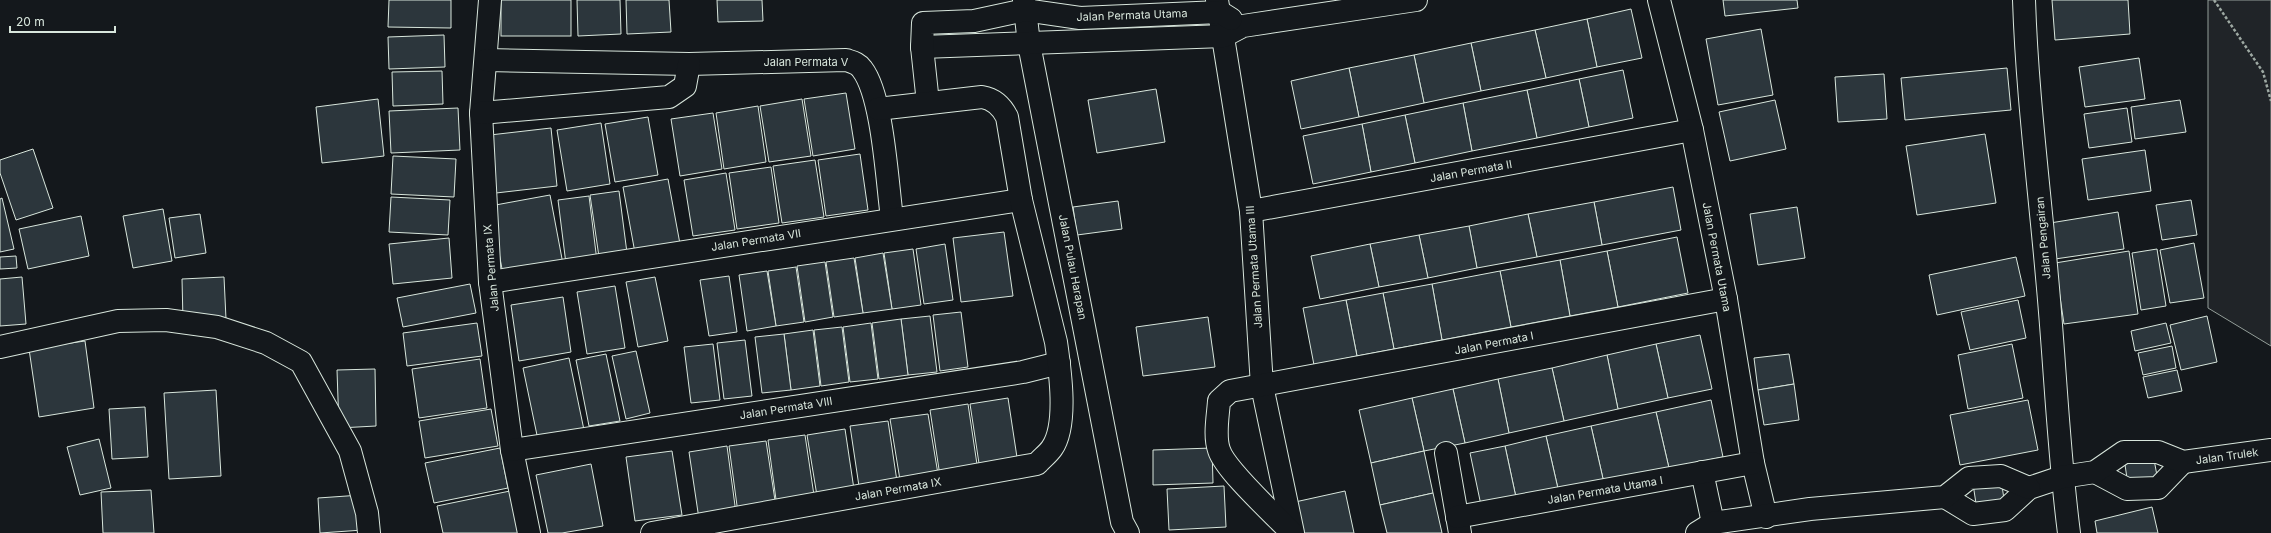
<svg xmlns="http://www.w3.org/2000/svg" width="2271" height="533" font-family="Inter,sans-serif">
<rect width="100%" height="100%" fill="#14181c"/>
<polygon fill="#202428" stroke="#939e99" points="2208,0 2271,0 2271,346 2208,308"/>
<g fill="#2c363c" stroke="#d8e6dc">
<polygon points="389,0 451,0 451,28 388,27"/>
<rect x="501" y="0" width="70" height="36"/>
<polygon points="577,0 620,0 621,34 578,36"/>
<polygon points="626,0 669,0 671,32 627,34"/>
<polygon points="717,0 762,0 763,21 718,22"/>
<polygon points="1723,0 1797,0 1798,8 1725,16"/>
<polygon points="2052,0 2128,0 2130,34 2055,40"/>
<polygon points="1631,9 1642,58 1597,67 1587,19"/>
<polygon points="1587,19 1597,67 1546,78 1535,30"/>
<polygon points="1761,29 1773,95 1718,105 1706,39"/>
<polygon points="1535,30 1546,78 1481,91 1471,43"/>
<polygon points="444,35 445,67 389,69 388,37"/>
<polygon points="1471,43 1481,91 1424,103 1414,55"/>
<polygon points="1414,55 1424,103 1359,117 1349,68"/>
<polygon points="2139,58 2145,99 2085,107 2079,67"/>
<polygon points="1349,68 1359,117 1301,129 1291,81"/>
<polygon points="2007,68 2011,110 1905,120 1901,78"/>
<polygon points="1623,70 1633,118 1589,127 1579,79"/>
<polygon points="442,71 443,104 393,106 392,72"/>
<polygon points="1884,74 1887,119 1838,122 1835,77"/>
<polygon points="1579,79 1589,127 1537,138 1527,90"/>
<polygon points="1156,89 1165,142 1097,153 1088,100"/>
<polygon points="1527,90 1537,138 1472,151 1463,103"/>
<polygon points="846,93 855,149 813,156 804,99"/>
<polygon points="378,99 384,156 322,163 316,107"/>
<polygon points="802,99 811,156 769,162 760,106"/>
<polygon points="1775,100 1786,149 1730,161 1719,112"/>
<polygon points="2180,100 2186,132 2135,139 2131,107"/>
<polygon points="1463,103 1472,151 1415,163 1405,115"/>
<polygon points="758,106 766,162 724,169 716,113"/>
<polygon points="458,108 460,150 391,153 389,111"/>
<polygon points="2127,108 2132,142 2089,148 2084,114"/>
<polygon points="713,113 722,169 680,176 671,119"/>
<polygon points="1405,115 1415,163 1371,172 1362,124"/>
<polygon points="648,117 658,175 615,182 605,124"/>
<polygon points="601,123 610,184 567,191 557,130"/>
<polygon points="1362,124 1371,172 1313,184 1303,136"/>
<polygon points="551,128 557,186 496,193 490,135"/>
<polygon points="1985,134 1996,203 1917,215 1906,146"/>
<polygon points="33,149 53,208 16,220 0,173 0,160"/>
<polygon points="2145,150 2151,191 2088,200 2082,159"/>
<polygon points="860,154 868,210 826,216 818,160"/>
<polygon points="393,156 456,159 454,197 391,194"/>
<polygon points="815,160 824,217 782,223 773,166"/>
<polygon points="771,167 779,223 737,229 729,173"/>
<polygon points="726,173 735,230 693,236 684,180"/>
<polygon points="668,179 680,244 635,253 623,187"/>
<polygon points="1673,187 1681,230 1602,245 1594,202"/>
<polygon points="619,191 627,253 599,257 590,195"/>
<polygon points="550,195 563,264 503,274 490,206"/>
<polygon points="589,196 597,261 566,264 558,200"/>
<polygon points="391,197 450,200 448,235 389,232"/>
<polygon points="2,198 14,249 0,252 0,199"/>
<polygon points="2191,200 2197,235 2162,240 2156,205"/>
<polygon points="1118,201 1122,229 1077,235 1073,207"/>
<polygon points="1594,202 1602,245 1537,257 1528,214"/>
<polygon points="1797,207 1805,258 1758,265 1750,214"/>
<polygon points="163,209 172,261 133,268 123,216"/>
<polygon points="2118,212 2124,249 2055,259 2050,223"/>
<polygon points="200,214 206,253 175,258 169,218"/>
<polygon points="1528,214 1537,257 1477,268 1469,226"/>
<polygon points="81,216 89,256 28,269 19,229"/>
<polygon points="1469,226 1477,268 1428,278 1419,235"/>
<polygon points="1004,232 1013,296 961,302 953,238"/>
<polygon points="1419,235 1428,278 1379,287 1370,244"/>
<polygon points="1677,237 1688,293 1618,307 1607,251"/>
<polygon points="449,238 452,278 393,284 389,244"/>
<polygon points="2194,243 2204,298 2170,303 2160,250"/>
<polygon points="945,244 953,300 924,304 916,249"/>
<polygon points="1370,244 1379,287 1320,299 1311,256"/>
<polygon points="913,249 921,305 892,309 884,253"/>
<polygon points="2157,249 2166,306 2141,310 2132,253"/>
<polygon points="1607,251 1618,307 1570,316 1560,260"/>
<polygon points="2129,251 2138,314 2064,324 2055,263"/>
<polygon points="883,253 892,309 863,313 855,258"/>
<polygon points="16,256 17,268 0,269 0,257"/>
<polygon points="2016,257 2025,296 1937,315 1929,275"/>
<polygon points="854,258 863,313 834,317 826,262"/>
<polygon points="1560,260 1570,316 1511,327 1500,271"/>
<polygon points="825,262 833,317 805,322 797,266"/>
<polygon points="796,267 804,322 776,326 768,271"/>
<polygon points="767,271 776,326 747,331 739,275"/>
<polygon points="1500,271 1511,327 1442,340 1432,284"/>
<polygon points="729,276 737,332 709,336 700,280"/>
<polygon points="22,277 26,324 0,326 0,279"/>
<polygon points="224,277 226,319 183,321 182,279"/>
<polygon points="655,277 668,341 638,347 626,282"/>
<polygon points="470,284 476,313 403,327 397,298"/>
<polygon points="1432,284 1442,340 1394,349 1383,293"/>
<polygon points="615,286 625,348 587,354 577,292"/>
<polygon points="1383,293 1394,349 1357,356 1346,300"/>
<polygon points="563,297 571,352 519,361 511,305"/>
<polygon points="1346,300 1357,356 1314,365 1303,308"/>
<polygon points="2018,300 2026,338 1970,350 1961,312"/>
<polygon points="961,312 968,367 940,371 933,315"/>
<polygon points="930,316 937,372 908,375 901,319"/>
<polygon points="2207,316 2217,362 2181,370 2170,325"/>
<polygon points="1208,317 1215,367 1143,376 1136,327"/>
<polygon points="901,319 908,375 879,379 872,323"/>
<polygon points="477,323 482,356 407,366 403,333"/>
<polygon points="871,323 878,379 850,382 843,327"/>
<polygon points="2166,323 2171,343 2135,351 2131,331"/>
<polygon points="842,327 849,382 821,386 814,330"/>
<polygon points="813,330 820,386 791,390 784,334"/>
<polygon points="784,334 791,390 762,393 755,337"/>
<polygon points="1700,335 1712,389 1668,398 1656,344"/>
<polygon points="745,340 752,396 724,399 717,343"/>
<polygon points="85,341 94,408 39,417 29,349"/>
<polygon points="713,344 720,400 691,403 684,347"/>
<polygon points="1656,344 1668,398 1618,409 1607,355"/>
<polygon points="2012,344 2023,398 1968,409 1958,355"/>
<polygon points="2172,346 2176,368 2143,375 2138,353"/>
<polygon points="636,351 650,413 626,419 612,356"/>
<polygon points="606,354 620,421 589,426 576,360"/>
<polygon points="1789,354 1794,384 1758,390 1754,358"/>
<polygon points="1607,355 1618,409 1564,421 1552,368"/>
<polygon points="569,358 584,430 538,440 523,368"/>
<polygon points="480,359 487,408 419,418 412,369"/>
<polygon points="1552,368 1564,421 1509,433 1498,379"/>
<polygon points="375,369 376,426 339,428 337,370"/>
<polygon points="2177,370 2182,391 2148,398 2143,377"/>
<polygon points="1498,379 1509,433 1465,443 1453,389"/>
<polygon points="1794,384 1799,420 1764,425 1758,390"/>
<polygon points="1453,389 1465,443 1424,451 1412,398"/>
<polygon points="216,390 221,476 169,479 164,393"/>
<polygon points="1008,398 1018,464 980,470 970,404"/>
<polygon points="1412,398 1424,451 1371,463 1359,410"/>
<polygon points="1711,400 1723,457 1669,468 1656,412"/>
<polygon points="2028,400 2038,450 1960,465 1950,415"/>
<polygon points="968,404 978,471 940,476 930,410"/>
<polygon points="145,407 148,457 112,459 109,409"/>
<polygon points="491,409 498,446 425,458 419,421"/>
<polygon points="1656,412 1669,468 1604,483 1591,426"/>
<polygon points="928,414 939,480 901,486 890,419"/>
<polygon points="888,421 898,488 860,493 850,426"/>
<polygon points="1591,426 1604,483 1559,493 1546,436"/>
<polygon points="845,429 855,496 818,502 807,435"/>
<polygon points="805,435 815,502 777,507 768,440"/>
<polygon points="1546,436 1559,493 1517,502 1505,446"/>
<polygon points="99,439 111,488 80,495 67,447"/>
<polygon points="766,441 776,507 738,513 729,446"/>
<polygon points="727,446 736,513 699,519 689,452"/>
<polygon points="1505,446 1517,502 1482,510 1470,453"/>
<polygon points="500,448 508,488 434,503 425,463"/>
<polygon points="1212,448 1213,483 1153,485 1153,450"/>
<polygon points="672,451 682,515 635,521 626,457"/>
<polygon points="1424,451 1433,493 1380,505 1371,463"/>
<polygon points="2153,454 2158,481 2128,485 2124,458"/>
<polygon points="591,464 603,526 562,533 548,533 536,475"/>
<polygon points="2001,479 2005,506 1977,510 1973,484"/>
<polygon points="1224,486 1226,527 1169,530 1167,489"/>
<polygon points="151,490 154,533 103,533 101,492"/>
<polygon points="510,491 518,533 443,533 437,506"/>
<polygon points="1345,491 1354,533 1302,533 1295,502"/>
<polygon points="1433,493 1442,533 1387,533 1380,505"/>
<polygon points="361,495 363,530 320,533 318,498"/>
<polygon points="2152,507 2158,533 2097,533 2095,521"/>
</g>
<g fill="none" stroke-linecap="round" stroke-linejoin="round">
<g stroke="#d8e6dc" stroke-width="24">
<g id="minor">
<polyline points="490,0 481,113 490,282 512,450 529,533"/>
<polyline points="1024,0 1029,44 1122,522 1128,533"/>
<polyline points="1217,0 1251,211 1262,386 1293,533"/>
<polyline points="1659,0 1692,130 1726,299 1753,463 1766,517"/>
<path d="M2024,0C2027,93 2039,185 2047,277C2055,362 2058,448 2069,533"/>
<polyline points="922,47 1224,36 1243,26 1416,0"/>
<path d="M486,60L689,64L846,60C852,62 858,63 862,69C883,96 887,182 892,218"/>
<polyline points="928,103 922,47 923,23 974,21 1025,10 1080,18 1220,12 1231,19"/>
<polyline points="481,113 669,97 685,86 689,64"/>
<polyline points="1251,211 1692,130"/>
<polyline points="490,282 1021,200"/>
<polyline points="0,347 118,321 166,320 217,327 266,343 301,362 350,451 367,513 369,533"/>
<polyline points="512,450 1023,372 1059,363"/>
<polyline points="1446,453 1460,533"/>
<polyline points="1702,472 1713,523"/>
<polyline points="2095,472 2127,489 2158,488 2183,462"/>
<polyline points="1945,497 1973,514 2005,510 2029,488 2062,477 2095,472 2124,452 2158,452 2183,462 2271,450"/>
<polyline points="1457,517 1753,463"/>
<path d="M652,533L1037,464C1041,459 1048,454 1052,448C1068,425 1060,370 1056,342L1021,200L1007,117C1002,107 994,99 982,97L878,109"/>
<path d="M1292,533C1275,515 1225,470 1219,450C1214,436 1218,416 1219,401L1230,391L1726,299"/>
<polyline points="1697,533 1713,523 1810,509 1945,497 1969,478 2001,476 2029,488"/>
</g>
</g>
<polyline stroke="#9da8a2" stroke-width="2.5" stroke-dasharray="3 2" stroke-linecap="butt" points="2214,0 2263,72 2271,101"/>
<use href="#minor" stroke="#14181c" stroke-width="22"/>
</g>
<g text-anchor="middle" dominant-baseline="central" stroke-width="3" stroke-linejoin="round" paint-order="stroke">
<g font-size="11" fill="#d8e6dc" stroke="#14181c">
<text transform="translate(1132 15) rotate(-2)">Jalan Permata Utama</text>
<text x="806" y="62">Jalan Permata V</text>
<text transform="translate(1471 171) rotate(-10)">Jalan Permata II</text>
<text transform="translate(2043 238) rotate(-95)">Jalan Pengairan</text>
<text transform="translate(756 240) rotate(-9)">Jalan Permata VII</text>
<text transform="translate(1717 257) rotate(79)">Jalan Permata Utama</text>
<text transform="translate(1073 267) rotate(79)">Jalan Pulau Harapan</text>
<text transform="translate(1254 267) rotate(-94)">Jalan Permata Utama III</text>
<text transform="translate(491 268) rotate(-95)">Jalan Permata IX</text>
<text transform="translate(1494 343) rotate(-11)">Jalan Permata I</text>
<text transform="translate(786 408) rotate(-9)">Jalan Permata VIII</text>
<text transform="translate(2227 456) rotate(-8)">Jalan Trulek</text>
<text transform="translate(898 489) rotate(-10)">Jalan Permata IX</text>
<text transform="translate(1605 490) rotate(-10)">Jalan Permata Utama I</text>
</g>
</g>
<path d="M10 26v6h105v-6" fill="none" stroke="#d8e6dc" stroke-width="2"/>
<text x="16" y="26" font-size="12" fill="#d8e6dc" stroke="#14181c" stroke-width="3" paint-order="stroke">20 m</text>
</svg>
